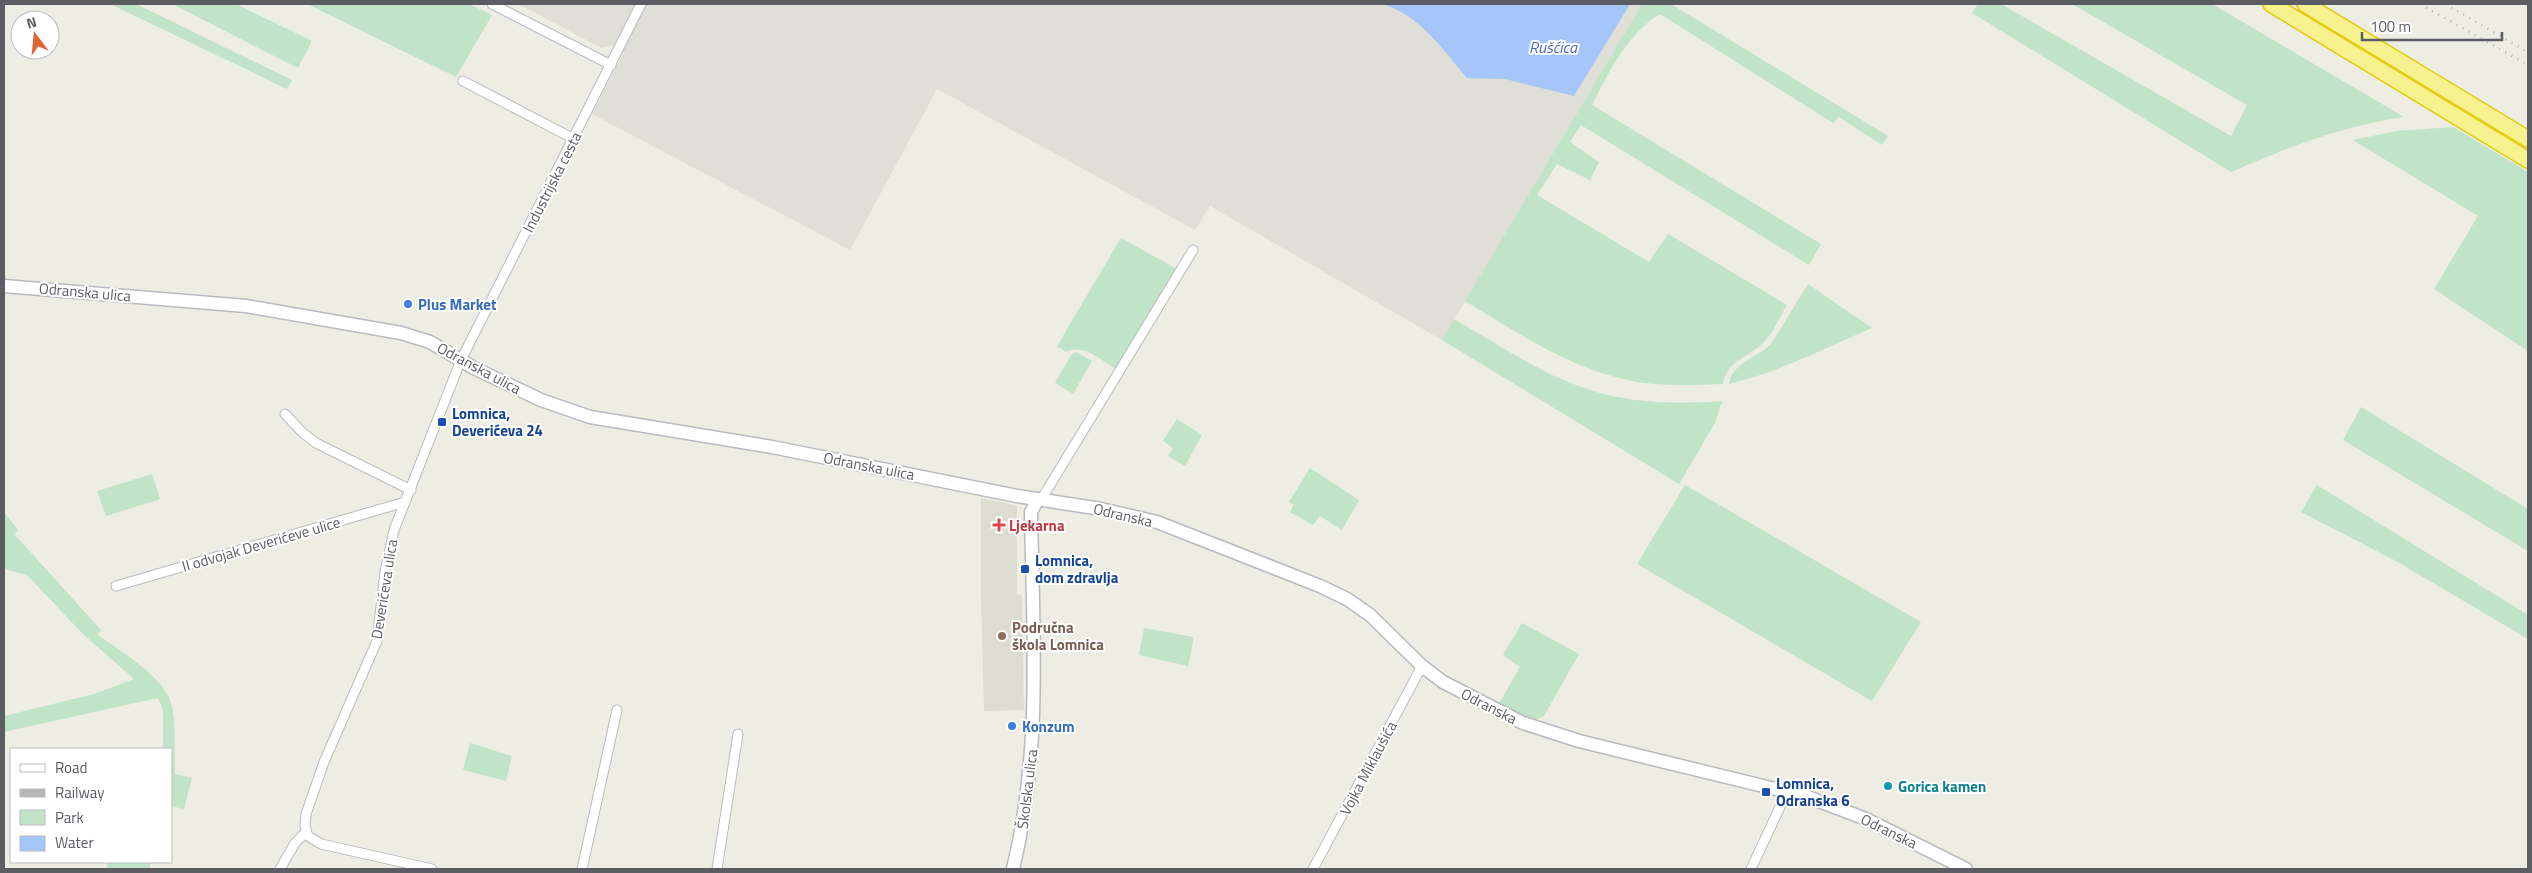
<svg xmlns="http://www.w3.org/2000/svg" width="2532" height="873" font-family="'Titillium Web',sans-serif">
<rect width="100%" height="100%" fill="#edede3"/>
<polygon fill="#dfded7" points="518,4 1642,4 1442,340 1210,206 1195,230 937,89 850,250 592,114 624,52 612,45 602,48"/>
<polygon fill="#dddcd1" points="981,498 1017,506 1017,594 1022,595 1024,710 984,711 981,597"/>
<g fill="#c1e3c8">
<polygon points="110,4 136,4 292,80 287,89"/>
<polygon points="172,4 236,4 312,41 298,68"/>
<polygon points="307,4 469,4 492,15 456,77"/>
<path d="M1642,4H1671L1888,136L1882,145L1839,117L1833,123L1660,14C1628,33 1608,73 1592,105L1821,244L1809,265L1581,125L1570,142L1599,162L1590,180L1557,164L1537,195L1649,262L1668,234L1787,305C1779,317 1773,335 1762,344C1747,358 1726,362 1723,384C1690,385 1655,387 1623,379C1565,366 1516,331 1465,301Z"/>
<path d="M1978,4H2001L2231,136L2247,105L2072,4H2212L2404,117C2339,127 2291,146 2231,172L1972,13Z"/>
<polygon points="2453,127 2528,172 2528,351 2434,289 2478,216 2353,140 2396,131"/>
<path d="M1121,238L1177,269L1117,370C1102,361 1084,343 1066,352L1057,346Z"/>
<path d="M1808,284L1872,328C1825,348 1779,372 1729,384C1732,363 1757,358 1771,344Z"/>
<path d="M1454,319C1501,346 1548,379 1600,393C1640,404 1682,404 1722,401L1715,423L1679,484L1442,340Z"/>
<polygon points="1076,352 1092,361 1073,394 1055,383 1071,355"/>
<polygon points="2361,407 2528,509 2528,551 2343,440"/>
<polygon points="1177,419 1202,435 1185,466 1168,456 1173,448 1163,441"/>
<polygon points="1310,468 1359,500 1342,530 1320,516 1313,525 1290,512 1294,505 1289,502"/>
<polygon points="152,474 160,499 106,516 97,491"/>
<polygon points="1685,485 1921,622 1872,701 1637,564"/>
<polygon points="2317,485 2528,615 2528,639 2396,561 2301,512"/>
<path d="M4,512L18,530L15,535L101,630L98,635C120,651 160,674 170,700C177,719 174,753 175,774L192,778L184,809L171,806V749H163V710L158,698L4,732V716L94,694L134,679L83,634L27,575L4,569Z"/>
<polygon points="1522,623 1579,654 1544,716 1533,721 1497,707 1520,667 1503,655"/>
<polygon points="1144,628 1194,637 1188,666 1139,655"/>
<polygon points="470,743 512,756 506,781 463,770"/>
<polygon points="106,862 150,862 150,869 108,869"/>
</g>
<path fill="#a6c5fa" d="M1382,4H1630L1574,96L1505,79L1467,78C1443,50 1419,14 1382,4Z"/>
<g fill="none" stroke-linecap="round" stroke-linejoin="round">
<g stroke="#babbc1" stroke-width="11">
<g id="street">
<polyline points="492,4 611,65"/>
<polyline points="463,81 574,139"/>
<polyline points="285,414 303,433 316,443 411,490"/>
<polyline points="1041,500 1193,250"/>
<polyline points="116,586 405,502"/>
<polyline points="280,869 295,843 306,832"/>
<polyline points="432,869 321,844 308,836 305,826 306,814 324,762 377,641 385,572 394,530 461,360 641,4"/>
<polyline points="582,869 617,710"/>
<polyline points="717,869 738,734"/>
<polyline points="1313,869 1422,666"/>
<polyline points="1751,869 1787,792"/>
</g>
</g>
<g stroke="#b8bac0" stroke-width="15">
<g id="secondary">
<polyline points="4,286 246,306 401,333 430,342 474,368 541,400 590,417 772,447 1017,496 1101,509 1157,522 1320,586 1347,599 1370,615 1422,666 1443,682 1523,723 1579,741 1808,797 1866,819 1966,869"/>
<path d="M1013,869C1042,749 1033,635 1031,512L1038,499"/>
</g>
</g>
<g stroke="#e3cb0d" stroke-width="18">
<g id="highway">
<polyline points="2271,4 2528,160"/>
<polyline points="2305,4 2528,139"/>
</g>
</g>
<use href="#street" stroke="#fff" stroke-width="9"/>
<use href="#secondary" stroke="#fff" stroke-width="12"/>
<use href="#highway" stroke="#f7f190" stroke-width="15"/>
<g stroke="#b5b6b6" stroke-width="2.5" stroke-dasharray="1 6" stroke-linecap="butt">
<polyline points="2420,4 2528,65"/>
<polyline points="2445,4 2528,52"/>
</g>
</g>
<g fill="#3f7fe0" stroke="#fff" stroke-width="2">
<circle cx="408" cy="304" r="5"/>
<circle cx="1012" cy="726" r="5"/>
</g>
<g fill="#1a4fb4" stroke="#fff" stroke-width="2">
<rect x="437" y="417" width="10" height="10" rx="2.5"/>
<rect x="1020" y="564" width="10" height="10" rx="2.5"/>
<rect x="1761" y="787" width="10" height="10" rx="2.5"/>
</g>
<path fill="#e0444e" stroke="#fff" stroke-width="2" d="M996.5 517.5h5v5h5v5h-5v5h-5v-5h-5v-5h5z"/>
<circle fill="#8d6e63" stroke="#fff" stroke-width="2" cx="1002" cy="636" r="5"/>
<circle fill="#0f9aa8" stroke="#fff" stroke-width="2" cx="1888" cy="786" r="5"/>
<g text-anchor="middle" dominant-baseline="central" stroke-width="4" stroke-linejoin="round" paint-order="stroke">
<g font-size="15" fill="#5b5d63" stroke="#fff">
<text transform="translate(552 182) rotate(-63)">Industrijska cesta</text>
<text transform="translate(85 292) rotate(5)">Odranska ulica</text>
<text transform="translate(479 368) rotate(28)">Odranska ulica</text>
<text transform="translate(869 466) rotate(11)">Odranska ulica</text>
<text transform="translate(1123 515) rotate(13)">Odranska</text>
<text transform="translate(261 544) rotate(-16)">II odvojak Deverićeve ulice</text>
<text transform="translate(384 589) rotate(-81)">Deverićeva ulica</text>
<text transform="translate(1489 706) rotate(27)">Odranska</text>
<text transform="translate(1368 768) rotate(-62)">Vojka Miklaušića</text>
<text transform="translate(1027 789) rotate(-83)">Školska ulica</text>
<text transform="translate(1889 831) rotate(26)">Odranska</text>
</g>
<g font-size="15" font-weight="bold" fill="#366cbe" stroke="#fff" text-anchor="start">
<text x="418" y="304">Plus Market</text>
<text x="1022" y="726">Konzum</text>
</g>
<g font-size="15" font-weight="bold" fill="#164399" stroke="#fff" text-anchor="start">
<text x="452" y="413">Lomnica,<tspan x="452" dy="17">Deverićeva 24</tspan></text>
<text x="1035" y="560">Lomnica,<tspan x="1035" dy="17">dom zdravlja</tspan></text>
<text x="1776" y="783">Lomnica,<tspan x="1776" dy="17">Odranska 6</tspan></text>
</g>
<g font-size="15" font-weight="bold" fill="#be3a42" stroke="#fff" text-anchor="start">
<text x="1009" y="525">Ljekarna</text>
</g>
<g font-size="15" font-weight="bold" fill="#785e54" stroke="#fff" text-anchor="start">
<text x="1012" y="627">Područna<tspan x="1012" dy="17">škola Lomnica</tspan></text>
</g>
<g font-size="15" font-weight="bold" fill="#0d838f" stroke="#fff" text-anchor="start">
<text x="1898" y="786">Gorica kamen</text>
</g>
<g font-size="16" font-style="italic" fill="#4a6bbc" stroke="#fff">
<text x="1553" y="47">Rušćica</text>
</g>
</g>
<rect width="2532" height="873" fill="none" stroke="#5b5d63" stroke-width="10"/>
<rect x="10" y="748" width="162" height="115" fill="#ffffff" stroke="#bdbec1"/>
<rect x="20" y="764" width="25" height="8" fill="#ffffff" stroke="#bdbec1"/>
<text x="55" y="773" font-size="15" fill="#5b5d63">Road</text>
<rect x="20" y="789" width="25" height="8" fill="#b5b6b6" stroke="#bdbec1"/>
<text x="55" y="798" font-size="15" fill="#5b5d63">Railway</text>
<rect x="20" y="810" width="25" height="15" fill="#c1e3c8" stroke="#bdbec1"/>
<text x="55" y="823" font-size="15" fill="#5b5d63">Park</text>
<rect x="20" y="836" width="25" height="15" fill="#a6c5fa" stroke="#bdbec1"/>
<text x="55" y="848" font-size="15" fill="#5b5d63">Water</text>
<g transform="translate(35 35) rotate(344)"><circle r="24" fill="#ffffff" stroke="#bdbec1"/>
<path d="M0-4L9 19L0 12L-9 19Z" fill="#df6537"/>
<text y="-8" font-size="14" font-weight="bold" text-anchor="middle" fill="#5b5d63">N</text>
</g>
<path d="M2362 32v8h140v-8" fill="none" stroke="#5b5d63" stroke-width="2.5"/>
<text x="2370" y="32" font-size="15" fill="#5b5d63" stroke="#ffffff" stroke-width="4" paint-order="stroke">100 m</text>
</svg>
